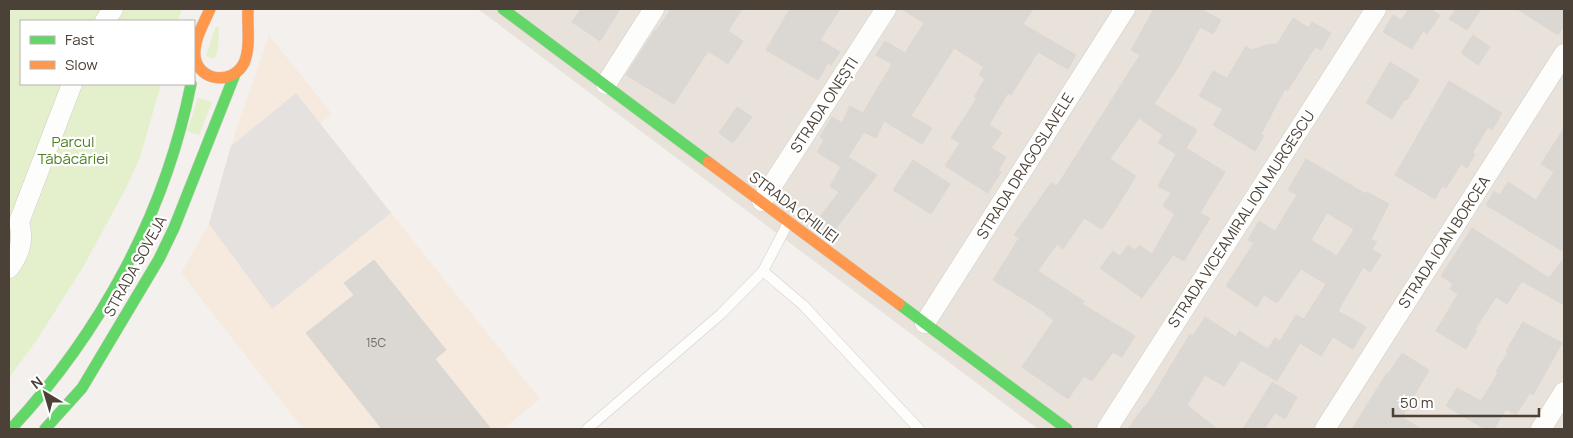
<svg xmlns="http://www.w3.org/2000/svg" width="1573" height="438" font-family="Manrope,sans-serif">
<rect width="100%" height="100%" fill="#f3f0ed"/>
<polygon fill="#e8e2da" points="478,9 1564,9 1564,429 1038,429"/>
<polygon fill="#f6eadf" points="269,35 332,114 320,124 540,399 503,429 303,429 181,273 209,224 231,145"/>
<g fill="#e4efcb">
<polygon points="9,9 182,9 178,21 21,21 21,84 161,84 140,157 125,190 83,267 38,338 9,378"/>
<path d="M216,26L219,28C218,38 220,52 213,59L206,56Z"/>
<polygon points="198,98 212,102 199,135 187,131"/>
</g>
<polygon fill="#e5e1de" points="296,93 391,213 272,309 209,224 231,146"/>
<g fill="#dbd8d3" stroke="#dcd7d3" fill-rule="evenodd">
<polygon points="581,9 620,9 600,41 572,22"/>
<polygon points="671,9 742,9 728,31 743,41 728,64 708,51 674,104 626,75 655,30 656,31"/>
<polygon points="790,9 840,9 820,40 840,52 831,65 828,63 818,80 766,50"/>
<polygon points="902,9 1033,9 1023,24 1076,55 1068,69 1038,52 1011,95 1008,93 989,125 1002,133 991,148 1006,157 998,171 1001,172 988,193 945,166 960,143 951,138 977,98 974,97 985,79 979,75 984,67 954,48 911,116 932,128 922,144 884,121 876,138 864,132 848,157 877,175 834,231 818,219 839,192 830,186 841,167 817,152 824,140 820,137 832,117 842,123 850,106 863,113 892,64 876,55 885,41 905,53 924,23"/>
<polygon points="1154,9 1201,9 1221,20 1213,34 1200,27 1179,66 1154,104 1197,130 1186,148 1225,172 1200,213 1210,218 1184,261 1173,255 1142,298 1100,268 1113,251 1120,256 1128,245 1135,250 1139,245 1152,254 1175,214 1163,206 1171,193 1158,186 1176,154 1158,143 1163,135 1139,118 1110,159 1136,176 1117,207 1102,229 1084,218 1063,249 1057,244 1038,271 1084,301 1082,304 1135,336 1122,357 1113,352 1092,381 1084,376 1068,399 1022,367 1054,320 1045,314 1046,313 993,280 1019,238 1014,235 1051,183 1057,186 1140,55 1131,50"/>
<polygon points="1409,9 1430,9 1440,15 1427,34 1423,31 1412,49 1383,32 1393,15 1401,20"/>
<polygon points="1456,9 1481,9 1467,30 1449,19"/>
<polygon points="1517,9 1564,9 1564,26 1558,35"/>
<polygon points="1293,18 1309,28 1312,22 1331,33 1321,50 1315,47 1288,90 1285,89 1261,134 1264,136 1255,151 1213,125 1223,109 1199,96 1213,71 1227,78 1246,46 1252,50 1266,45 1277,44"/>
<polygon points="1473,35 1490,47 1478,65 1461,53"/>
<polygon points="1390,62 1419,80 1407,100 1405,99 1392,119 1366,103"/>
<polygon points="1449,81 1502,113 1492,130 1488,127 1472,153 1475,154 1467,168 1461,164 1446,188 1442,186 1435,199 1395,175"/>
<polygon points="737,107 752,117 733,143 719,133"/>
<polygon points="1564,128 1564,252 1486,205 1494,191 1500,195 1508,182 1536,200 1554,172 1541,164"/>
<path d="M1306,159L1366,194L1367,192L1389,204L1371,239L1377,242L1372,249L1381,255L1370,272L1363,267L1338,311L1366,327L1353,349L1333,337L1321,356L1300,343L1277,381L1241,360L1224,386L1205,375L1187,405L1217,429H1128L1143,408H1144L1152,397L1190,334L1193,336L1205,317L1236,337L1239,331L1268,349L1275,338L1280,341L1296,315L1304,319L1326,284L1301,269L1277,303L1264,295L1257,307L1226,286L1254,243L1248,240L1259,221L1275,231L1297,195L1288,190ZM1327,213L1354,229L1337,256L1311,240Z"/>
<polygon points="913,160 950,184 931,214 893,190"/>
<polygon points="1472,228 1549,278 1564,258 1564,305 1522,281 1507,304 1496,297 1475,329 1477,330 1466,349 1436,331 1458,294 1450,289 1453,284 1441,276"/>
<polygon points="374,260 446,350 435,359 491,429 382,429 306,333 354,295 344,283"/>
<polygon points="1523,322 1562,343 1533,395 1530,393 1516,415 1506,409 1494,429 1485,429 1446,406 1457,388 1481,401 1498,373 1496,372 1508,352 1506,351"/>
<polygon points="1402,353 1429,370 1402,417 1421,429 1352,429 1387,373 1388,374"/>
<polygon points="1272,382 1297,397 1285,419 1275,413 1264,429 1243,429"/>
</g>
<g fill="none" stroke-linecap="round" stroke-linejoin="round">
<g stroke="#d1ceca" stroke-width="11">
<g id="lane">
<polyline points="763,271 803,305 919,429"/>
<polyline points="587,429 721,314 763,271 788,223"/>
</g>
</g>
<g stroke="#d1ceca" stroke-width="21">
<g id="street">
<polyline points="105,21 113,9"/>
<polyline points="606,84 654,9"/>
<polyline points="762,201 886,9"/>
<path d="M9,268C20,253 24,240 19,222L72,84"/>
<polyline points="925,323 1125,9"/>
<polyline points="1107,429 1376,9"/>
<polyline points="1325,429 1564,54"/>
<polyline points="1541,429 1564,392"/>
</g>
</g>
<g stroke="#d5cec5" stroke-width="12">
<g id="fast">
<polyline points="503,9 708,162"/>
<polyline points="899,304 1067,429"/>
<path d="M11,429C101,332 165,214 191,84"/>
<polyline points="45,429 82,388 159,259 174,228 235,74"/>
</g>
</g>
<g stroke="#d5cec5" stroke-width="12">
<g id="slow">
<path d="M210,9C204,23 193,41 195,57C199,82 233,85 244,63C251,47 247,26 248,9"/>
<polyline points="708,162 899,304"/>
</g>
</g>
<use href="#lane" stroke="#fdfdfc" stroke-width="10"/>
<use href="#street" stroke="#fdfdfc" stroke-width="20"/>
<use href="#fast" stroke="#63d668" stroke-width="11"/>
<use href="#slow" stroke="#ff974d" stroke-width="11"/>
</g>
<g text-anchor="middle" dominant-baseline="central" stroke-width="4.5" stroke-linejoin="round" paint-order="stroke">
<g font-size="12" fill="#716860">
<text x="376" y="342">15C</text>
</g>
<g font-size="15" fill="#4c4137" stroke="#fff">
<text transform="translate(824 105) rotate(-57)">STRADA ONEȘTI</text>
<text transform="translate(1025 166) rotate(-58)">STRADA DRAGOSLAVELE</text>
<text transform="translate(794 207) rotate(37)">STRADA CHILIEI</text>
<text transform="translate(1241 219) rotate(-57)">STRADA VICEAMIRAL ION MURGESCU</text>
<text transform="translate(1444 242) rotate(-57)">STRADA IOAN BORCEA</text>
<text transform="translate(135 266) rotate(-61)">STRADA SOVEJA</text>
</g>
<g font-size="15" fill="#4f7f22" stroke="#fff">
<text x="73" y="141">Parcul<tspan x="73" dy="17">Tăbăcăriei</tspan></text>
</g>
</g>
<rect width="1573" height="438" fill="none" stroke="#4c4137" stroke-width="20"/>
<rect x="20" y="20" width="175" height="65" fill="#ffffff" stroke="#b7b3af"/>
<rect x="30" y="36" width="25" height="8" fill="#63d668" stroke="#b7b3af"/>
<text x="65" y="45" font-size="15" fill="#4c4137">Fast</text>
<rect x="30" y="61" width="25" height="8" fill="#ff974d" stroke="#b7b3af"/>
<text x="65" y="70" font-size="15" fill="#4c4137">Slow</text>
<g transform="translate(45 393) rotate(322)" stroke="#ffffff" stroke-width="4" paint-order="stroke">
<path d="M0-4L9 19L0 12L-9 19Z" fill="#4c4137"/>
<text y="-8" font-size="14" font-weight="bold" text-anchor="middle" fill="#4c4137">N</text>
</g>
<path d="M1393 408v8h146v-8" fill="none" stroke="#4c4137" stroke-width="2.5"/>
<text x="1400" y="408" font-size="15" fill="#4c4137" stroke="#ffffff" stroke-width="4" paint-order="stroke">50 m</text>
</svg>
